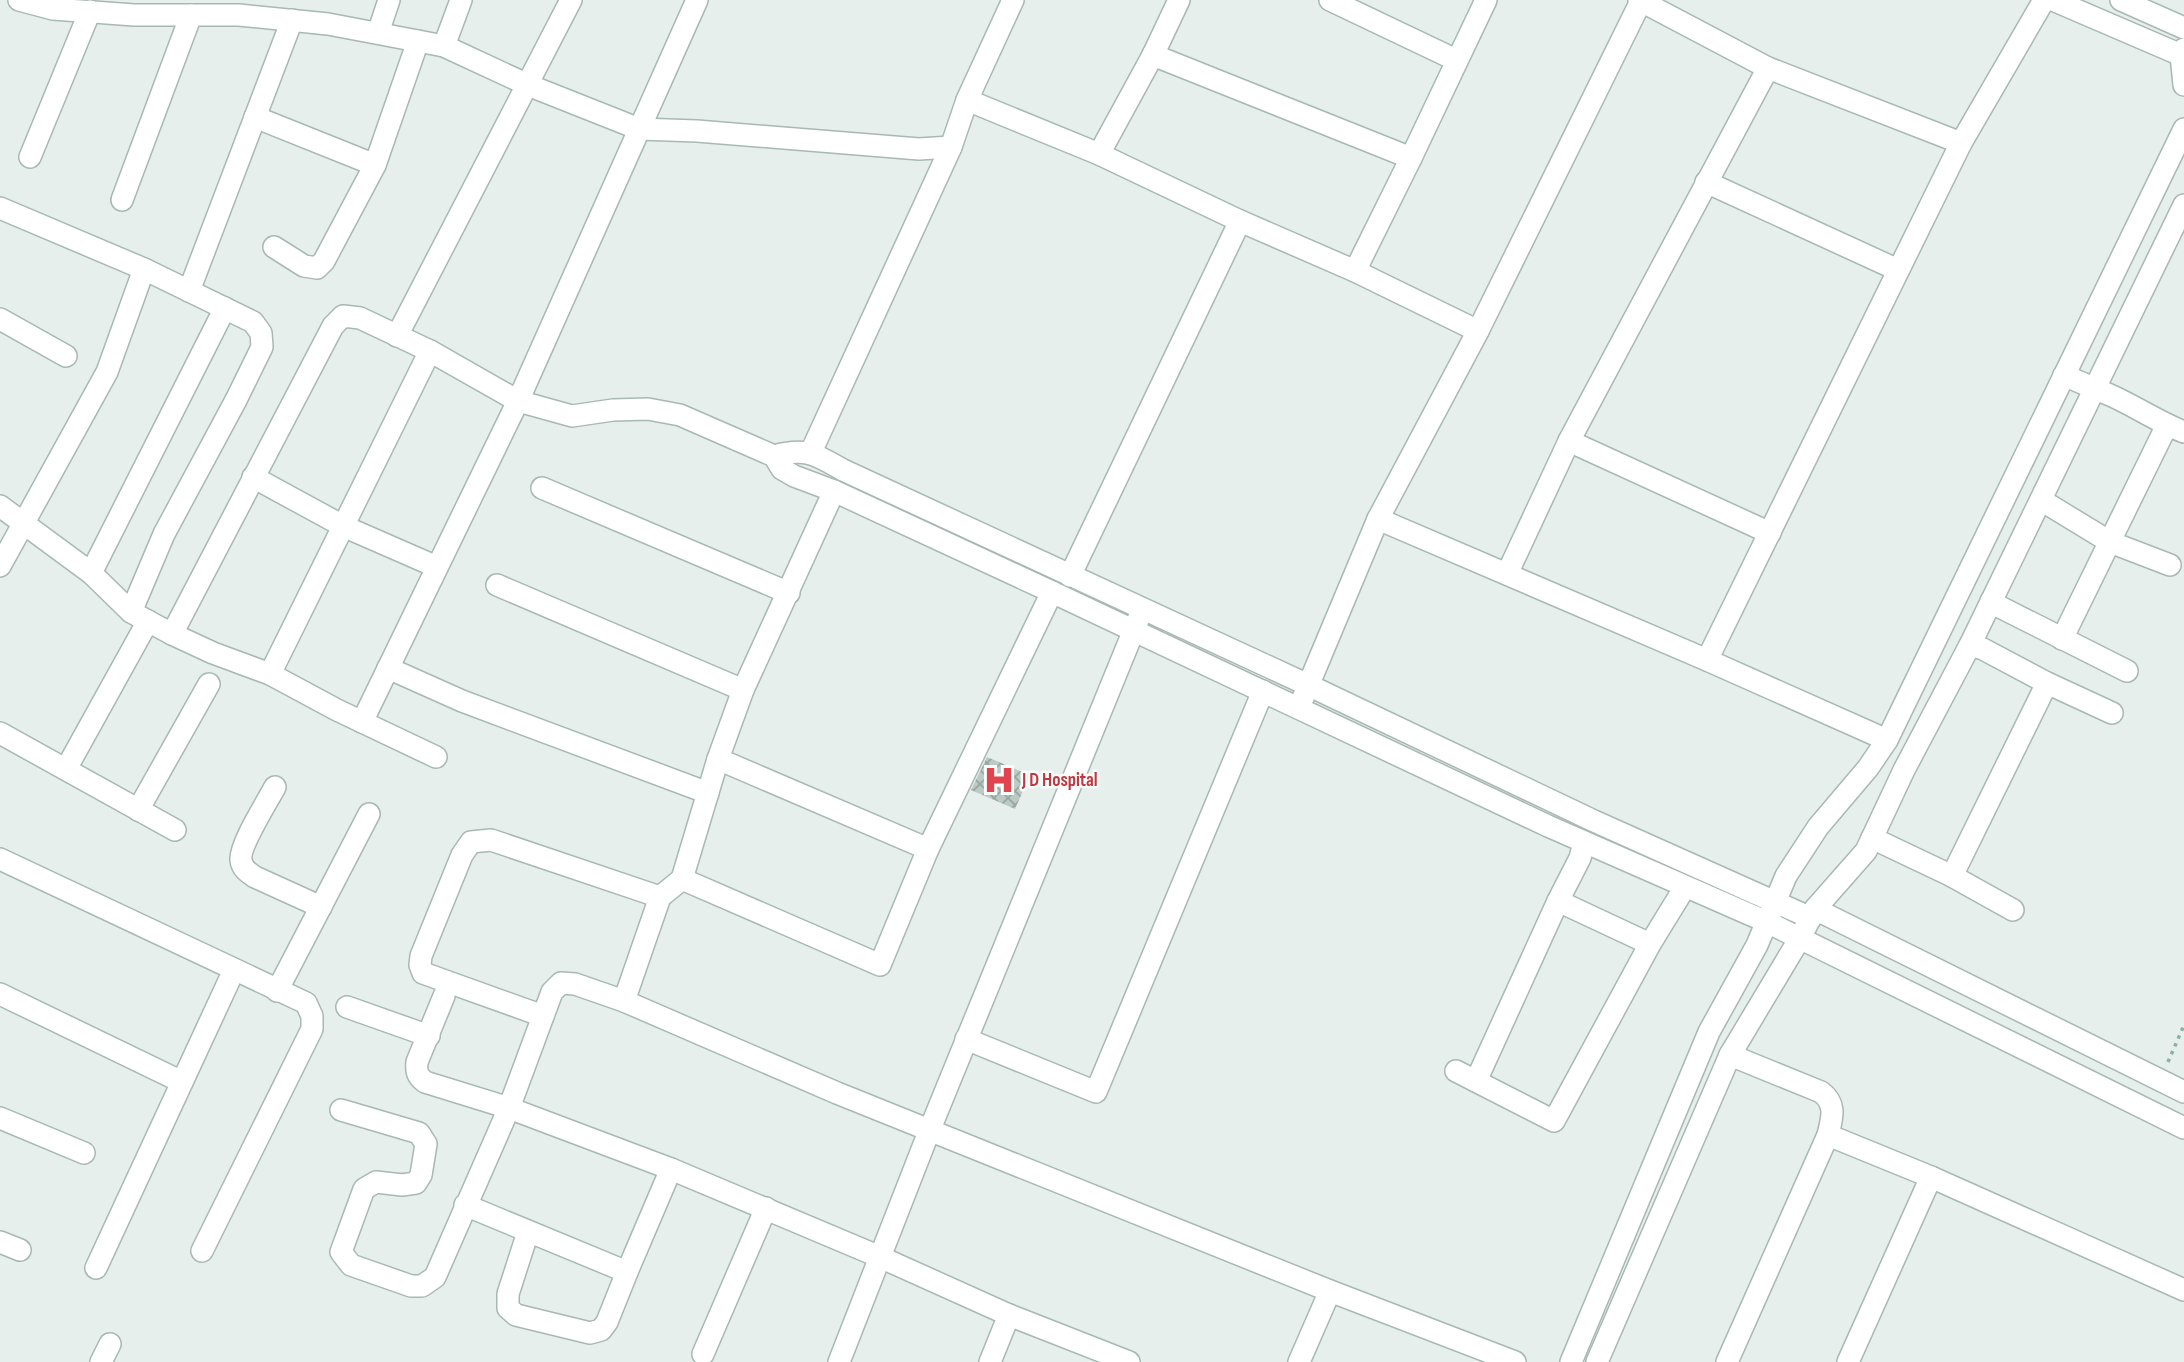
<svg xmlns="http://www.w3.org/2000/svg" width="2184" height="1362" font-family="'Sofia Sans Condensed',sans-serif">
<defs>
<pattern id="building-cross-hatch" width="8" height="8" patternUnits="userSpaceOnUse" patternTransform="scale(1.75)"><rect width="8" height="8" fill="#bbcac4"/><path d="M0 0l8 8M0 8l8-8" fill="none" stroke="#98a6a0"/></pattern>
</defs>
<rect width="100%" height="100%" fill="#e6efeb"/>
<polygon fill="url(#building-cross-hatch)" points="987,757 1030,775 1015,809 971,790"/>
<g fill="none" stroke-linecap="round" stroke-linejoin="round">
<g stroke="#a8b8b2" stroke-width="24">
<g id="minor">
<polyline points="19,0 53,9 134,15 239,15 328,24 444,46 528,85 639,129 697,131 919,149 951,147"/>
<polyline points="1330,0 1456,60"/>
<polyline points="1639,0 1768,68 1961,143"/>
<polyline points="2053,0 2181,55"/>
<polyline points="2121,0 2184,28"/>
<polyline points="378,33 389,0"/>
<polyline points="444,46 461,0"/>
<polyline points="1153,55 1411,158"/>
<polyline points="967,100 1099,154 1240,221 1355,271 1478,331"/>
<polyline points="255,117 375,165"/>
<polyline points="1099,154 1153,55 1179,0"/>
<polyline points="30,157 90,11"/>
<polyline points="1706,182 1898,270"/>
<polyline points="122,200 191,15"/>
<polyline points="0,208 144,269 253,322 261,333 262,347 236,400 164,534 131,612"/>
<polyline points="274,247 304,266 317,268 324,261 375,165 418,41"/>
<polyline points="1355,271 1411,158 1486,0"/>
<polyline points="189,291 292,20"/>
<polyline points="0,319 66,356"/>
<polyline points="397,336 571,0"/>
<path d="M2064,375C2079,382 2094,388 2110,395C2135,406 2158,422 2184,432"/>
<polyline points="1569,441 1770,533"/>
<polyline points="811,452 951,147 967,100 1013,0"/>
<path d="M774,456C807,447 816,455 843,470L1308,685L1594,821L1811,918"/>
<polyline points="253,477 343,526 437,567"/>
<polyline points="542,488 789,593"/>
<polyline points="2041,500 2110,542 2170,565"/>
<polyline points="0,506 91,573 131,612 172,634 213,653 270,674 337,710 436,757"/>
<polyline points="1378,519 1707,660 1887,740"/>
<polyline points="0,566 107,372 144,269"/>
<polyline points="91,573 225,308"/>
<polyline points="1507,574 1569,441 1768,68"/>
<polyline points="1070,576 1240,221"/>
<polyline points="497,585 743,690"/>
<polyline points="1991,601 1998,606 2127,671"/>
<polyline points="172,634 333,326 343,316 360,318 430,351 518,401 572,416 613,410 648,409 680,415 774,456 782,469 794,476 834,491 1052,592 1548,826 1767,922 2184,1128"/>
<polyline points="2062,639 2167,425"/>
<polyline points="1970,645 1983,649 2047,683 2112,713"/>
<polyline points="1707,660 1961,143 2044,0"/>
<polyline points="388,668 462,701 708,793"/>
<polyline points="270,674 430,351"/>
<polyline points="1303,698 1378,519 1478,331 1641,1"/>
<polyline points="362,722 518,401 697,0"/>
<polyline points="0,733 175,830"/>
<polyline points="718,759 928,849"/>
<polyline points="66,769 148,621"/>
<path d="M275,787C267,802 239,846 241,860C242,869 249,873 255,877L321,907"/>
<polyline points="138,810 209,684"/>
<polyline points="1872,838 1952,876 2013,910"/>
<polyline points="0,859 306,1003 312,1016 312,1029 202,1251"/>
<polyline points="1952,876 2047,683"/>
<polyline points="682,879 880,965 928,849 1052,592"/>
<polyline points="1558,901 1650,944"/>
<polyline points="1815,909 2184,1092"/>
<polyline points="277,991 369,814"/>
<polyline points="0,994 182,1082"/>
<path d="M444,996L417,1062C416,1071 417,1076 425,1082L509,1108L671,1169L880,1257L1009,1315L1129,1362"/>
<polyline points="624,1001 660,897 682,879 718,759 743,690 834,491"/>
<polyline points="347,1007 429,1036"/>
<polyline points="543,1016 423,973 420,965 421,956 462,855 471,842 491,840 660,897"/>
<polyline points="966,1039 1096,1092 1263,691"/>
<polyline points="1456,1071 1554,1121 1650,944 1685,887"/>
<polyline points="1476,1081 1558,901 1580,858 1584,842"/>
<polyline points="341,1110 419,1133 426,1144 421,1175 416,1183 402,1185 376,1182 364,1189 341,1252 351,1265 411,1286 422,1286 435,1277 509,1108 552,992 561,983 575,984 624,1001 837,1093 1330,1291 1515,1362"/>
<polyline points="0,1118 84,1153"/>
<polyline points="1828,1135 1931,1177 2184,1290"/>
<polyline points="465,1205 627,1272 671,1169"/>
<polyline points="528,1232 508,1294 508,1308 516,1315 590,1333 601,1330 607,1322 627,1272"/>
<polyline points="0,1242 20,1250"/>
<polyline points="96,1268 234,970"/>
<polyline points="703,1354 766,1208"/>
<polyline points="101,1362 110,1344"/>
<polyline points="839,1362 930,1129 1138,620"/>
<polyline points="990,1362 1009,1315"/>
<polyline points="1299,1362 1330,1291"/>
<path d="M1727,1362L1828,1135C1832,1118 1837,1104 1821,1092L1730,1055"/>
<polyline points="1848,1362 1931,1177"/>
</g>
</g>
<g stroke="#a8b8b2" stroke-width="24">
<g id="tertiary">
<polyline points="2184,49 2181,55 2184,85"/>
<polyline points="1571,1362 1709,1032 1757,945 1786,876 1818,827 1868,768 1887,740 2184,129"/>
<polyline points="1597,1362 1730,1055 1800,938 1815,909 1866,851 1904,770 1970,645 2184,205"/>
</g>
</g>
<polyline stroke="#86b3a5" stroke-width="3.5" stroke-dasharray="3.5 5" stroke-linecap="butt" points="2168,1062 2184,1025"/>
<use href="#minor" stroke="#fff" stroke-width="21"/>
<use href="#tertiary" stroke="#fff" stroke-width="21"/>
</g>
<defs>
<g id="hospital-bare" transform="scale(2.415)"><path d="M-5-5h3v3.5h4V-5h3V5h-3V1.5h-4V5h-3Z" fill="#e0444e" stroke="#f7fbf9" stroke-width="2.5" paint-order="stroke"/></g>
</defs>
<g fill-rule="evenodd">
<use href="#hospital-bare" x="999" y="780"/>
</g>
<g text-anchor="middle" dominant-baseline="central" stroke-width="5" stroke-linejoin="round" paint-order="stroke">
<g font-size="19" font-weight="bold" fill="#be3a42" stroke="#f7fbf9" text-anchor="start">
<text x="1022" y="780">J D Hospital</text>
</g>
</g>
</svg>
